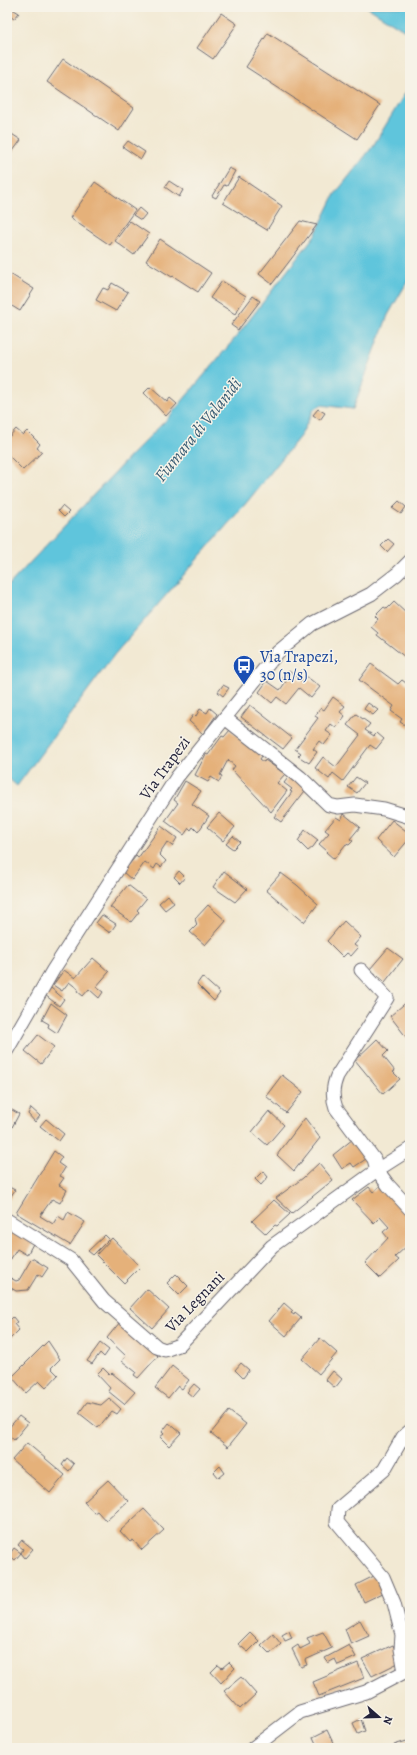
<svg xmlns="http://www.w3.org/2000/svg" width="417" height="1755" font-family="Alegreya,serif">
<rect width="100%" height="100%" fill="#f7f3e8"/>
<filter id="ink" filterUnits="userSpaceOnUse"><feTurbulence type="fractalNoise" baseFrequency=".025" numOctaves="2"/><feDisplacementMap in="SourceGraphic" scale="8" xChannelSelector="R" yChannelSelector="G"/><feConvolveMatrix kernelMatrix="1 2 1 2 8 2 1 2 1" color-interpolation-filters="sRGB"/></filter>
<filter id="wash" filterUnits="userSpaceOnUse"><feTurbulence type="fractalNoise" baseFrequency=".012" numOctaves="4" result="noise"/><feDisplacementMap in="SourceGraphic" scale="16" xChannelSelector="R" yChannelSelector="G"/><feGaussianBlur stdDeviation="0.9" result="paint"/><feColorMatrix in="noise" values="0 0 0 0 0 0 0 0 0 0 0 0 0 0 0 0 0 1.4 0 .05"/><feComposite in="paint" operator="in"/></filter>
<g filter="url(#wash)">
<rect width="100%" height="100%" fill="#f2e9d3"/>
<g fill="#5fc5dc" stroke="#40748c">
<polygon points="367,7 410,7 410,34"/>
<polygon points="410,85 410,277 388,315 353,409 321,405 314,409 301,435 247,502 114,655 17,786 7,777 7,587 131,455 168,418 236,337 315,235 335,194 373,146"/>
</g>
<g id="blocks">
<g fill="#e5b17a">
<polygon points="9,7 19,13 14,19 7,14"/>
<polygon points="221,13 237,24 213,59 197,48"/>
<polygon points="268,33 380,105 357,139 246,67"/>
<polygon points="63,59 134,108 119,131 47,82"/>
<polygon points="7,131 21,140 13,151 7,147"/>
<polygon points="128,141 145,152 141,159 123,147"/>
<polygon points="229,168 235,171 227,186 224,185 216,198 212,196"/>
<polygon points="239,177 282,206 267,230 223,203"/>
<polygon points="169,181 183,190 179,197 165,187"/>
<polygon points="95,182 135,210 110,245 70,218"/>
<polygon points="139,208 146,214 141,220 133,215"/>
<polygon points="130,221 149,234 134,255 115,241"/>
<polygon points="300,221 317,225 272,284 259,274"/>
<polygon points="160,239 211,273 198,292 173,276 172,277 146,261"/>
<polygon points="7,272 34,289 20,311 7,303"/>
<polygon points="222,281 246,296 235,314 210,298"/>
<polygon points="112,283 128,292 116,311 96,300 103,288 108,290"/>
<polygon points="253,296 260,301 238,330 231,325"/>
<polygon points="150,387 167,402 170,398 177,404 166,416 144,393"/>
<polygon points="318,409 325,413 320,420 313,415"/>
<polygon points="16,429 23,435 27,431 40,444 37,448 42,452 23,470 7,454 7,439"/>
<polygon points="399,501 406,507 401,514 392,508"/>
<polygon points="62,506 69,512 64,517 58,511"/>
<polygon points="388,539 394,544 387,552 381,546"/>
<polygon points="394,602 408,615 406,617 410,621 410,661 377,635 378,633 371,627 378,619 375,616 384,607 387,609"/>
<polygon points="371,664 398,684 402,680 410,686 410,728 400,722 402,719 391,711 394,706 359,680"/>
<polygon points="289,671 302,682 306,676 320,687 311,698 299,688 286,704 277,697 272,703 259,692 267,681 280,690 287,680 283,678"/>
<polygon points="223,685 229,688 223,696 218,692"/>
<polygon points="333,697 345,706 340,712 345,716 336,728 331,724 326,731 332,735 324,745 319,741 313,749 317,752 309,763 298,756 301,753 295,749 318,718 315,716 321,708 324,710"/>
<polygon points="368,703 378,710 373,715 364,709"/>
<polygon points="250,705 292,738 283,749 241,717"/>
<polygon points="210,708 217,714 203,734 189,721 194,714 196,716 200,709 207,713"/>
<polygon points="356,714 370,724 365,730 374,736 377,733 384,739 376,749 370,745 343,781 333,773 329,779 315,768 323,757 336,767 360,735 347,725"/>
<polygon points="230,730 262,756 260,759 264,762 265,760 285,774 277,783 287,791 271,812 232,770 235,766 228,760 220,775 222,776 219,782 211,777 208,782 195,775 206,754 208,755 222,736 224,737"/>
<polygon points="291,774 308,787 281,822 274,817 292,792 290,791 292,789 284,783"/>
<polygon points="356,777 365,783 357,793 348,787"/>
<polygon points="185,781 201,791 192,804 209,816 198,832 193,827 191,830 189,828 184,835 165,821 178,803 174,800"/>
<polygon points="219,813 235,827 223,841 207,827"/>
<polygon points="344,814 360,827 350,839 353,841 349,845 346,844 334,859 326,852 327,851 319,844 329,833 325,830 336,817 341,820"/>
<polygon points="392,820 410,834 410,838 394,857 376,840"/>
<polygon points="161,826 177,838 172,846 167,842 159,854 166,861 161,867 157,864 154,869 145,862 132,880 123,872 136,856 138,858"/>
<polygon points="305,830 318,840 313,847 308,851 298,841"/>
<polygon points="233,836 240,842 233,849 226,844"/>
<polygon points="179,871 185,877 180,883 174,877"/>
<polygon points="224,871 247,889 235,902 213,887"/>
<polygon points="281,873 297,885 318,904 304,922 266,890"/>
<polygon points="128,885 146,899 137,910 139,912 131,922 110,907"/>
<polygon points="168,895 174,903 165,910 159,903"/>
<polygon points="208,905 226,921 205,945 190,932 197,925 195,919"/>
<polygon points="102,915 116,924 110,933 96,923"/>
<polygon points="344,921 361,937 354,945 358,948 351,956 347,953 343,957 327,941"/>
<polygon points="388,948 403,959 385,982 370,969"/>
<polygon points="93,958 109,972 96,987 103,992 99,998 89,989 83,996 77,991 78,989 69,982 62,991 53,985 64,970 75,978"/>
<polygon points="202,977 220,993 214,1001 197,984"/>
<polygon points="51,988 64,999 59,1006 45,995"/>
<polygon points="410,997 410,1042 390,1016 409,1000 408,999"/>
<polygon points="51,1003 67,1015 57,1033 48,1027 49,1024 42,1020"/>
<polygon points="38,1035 54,1047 41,1064 25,1051"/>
<polygon points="377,1039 388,1051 383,1056 395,1071 393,1072 400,1079 383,1094 355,1060"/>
<polygon points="282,1075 303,1092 286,1113 266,1096"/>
<polygon points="7,1107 19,1114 9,1133 7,1132"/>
<polygon points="31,1108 40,1116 35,1122 28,1114"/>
<polygon points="269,1111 284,1125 267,1145 252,1132"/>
<polygon points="305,1118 320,1138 294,1171 277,1155"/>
<polygon points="46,1119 64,1134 59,1141 40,1126"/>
<polygon points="353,1139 366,1159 354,1167 351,1163 342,1169 333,1155"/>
<polygon points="54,1151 62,1157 58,1163 65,1168 60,1176 64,1178 59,1185 67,1190 60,1203 52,1199 40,1216 53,1224 58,1216 64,1220 68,1212 85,1222 70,1245 16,1213"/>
<polygon points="319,1163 333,1180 292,1213 276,1198 303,1178"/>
<polygon points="263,1171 268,1177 261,1185 255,1179"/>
<polygon points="382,1184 398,1200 395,1203 410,1218 410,1243 395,1257 399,1260 380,1278 365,1263 388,1238 383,1232 389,1227 380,1217 374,1223 352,1200 369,1187 373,1192"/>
<polygon points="7,1186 15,1190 7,1202"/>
<polygon points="274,1200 290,1214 277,1226 275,1225 266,1234 252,1221"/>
<polygon points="12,1227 35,1240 27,1255 17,1249 7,1265 7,1234"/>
<polygon points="105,1235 109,1239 93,1255 88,1251"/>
<polygon points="112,1238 140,1267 124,1283 96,1255"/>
<polygon points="32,1258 48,1268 42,1277 38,1274 28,1290 16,1291 8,1286 7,1288 7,1276 16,1281 19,1280"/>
<polygon points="176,1274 188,1286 179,1295 167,1283"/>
<polygon points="147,1289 169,1309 152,1328 130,1308"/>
<polygon points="284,1303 293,1311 291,1313 294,1315 295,1313 301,1318 286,1336 269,1321"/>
<polygon points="7,1317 10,1320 13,1317 17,1322 14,1324 19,1330 7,1342"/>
<polygon points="120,1322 158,1356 138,1378 134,1375 136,1372 122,1361 126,1356 107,1338"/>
<polygon points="320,1338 337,1353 319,1374 302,1359"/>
<polygon points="48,1341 60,1359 51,1368 58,1375 46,1388 39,1381 26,1393 12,1377"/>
<polygon points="100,1343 109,1350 104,1357 100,1353 92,1364 87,1361"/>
<polygon points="241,1363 249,1370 243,1378 235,1370"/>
<polygon points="172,1366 189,1380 182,1389 178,1386 168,1398 155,1388"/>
<polygon points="103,1368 110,1375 112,1373 135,1392 124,1404 108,1391 110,1388 97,1374"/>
<polygon points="333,1371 342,1379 335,1388 326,1380"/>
<polygon points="194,1384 200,1389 193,1397 187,1392"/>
<polygon points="109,1398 121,1409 117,1414 112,1411 98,1428 79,1413 87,1402 101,1405"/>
<polygon points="229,1411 246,1424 228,1447 211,1433"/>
<polygon points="19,1416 28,1423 14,1440 7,1434 7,1430"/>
<polygon points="169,1423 181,1433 169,1446 160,1437 164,1434 162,1432"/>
<polygon points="27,1443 65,1475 50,1493 12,1460"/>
<polygon points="67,1458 74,1464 69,1471 62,1465"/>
<polygon points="220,1466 225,1473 219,1478 214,1472"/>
<polygon points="108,1480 128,1501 106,1521 97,1511 94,1513 84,1502"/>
<polygon points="144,1509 164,1530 142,1550 133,1540 130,1542 120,1531"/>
<polygon points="22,1540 33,1549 25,1558 21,1553 23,1549 18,1545"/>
<polygon points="14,1548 21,1553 15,1560 9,1555"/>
<polygon points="378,1574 387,1591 364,1602 356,1585"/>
<polygon points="360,1620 369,1636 351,1644 345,1629"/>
<polygon points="289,1631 292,1638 285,1641 282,1635"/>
<polygon points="250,1632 259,1641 248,1652 238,1644"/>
<polygon points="323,1632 332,1648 305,1660 307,1665 301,1667 292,1649 298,1645 300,1649 310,1644 307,1638"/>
<polygon points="273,1634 281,1644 270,1654 261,1645"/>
<polygon points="410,1641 410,1657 407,1658 405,1643"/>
<polygon points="349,1645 356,1657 338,1665 335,1659 328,1663 325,1658"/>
<polygon points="393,1645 400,1662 372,1676 362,1659"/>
<polygon points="229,1662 235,1668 221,1683 211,1672 218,1665 222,1668"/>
<polygon points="358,1663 364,1678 319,1696 313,1682"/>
<polygon points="241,1677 256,1694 240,1709 224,1691"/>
<polygon points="361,1719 365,1731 358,1734 353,1723"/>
<polygon points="327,1730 335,1747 318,1748 313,1737"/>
<polygon points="410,1740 410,1748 395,1748 394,1745"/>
</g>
</g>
</g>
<g filter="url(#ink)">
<use href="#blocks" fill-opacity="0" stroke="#6b6870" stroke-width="1"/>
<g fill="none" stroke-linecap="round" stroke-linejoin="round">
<g stroke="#6b6870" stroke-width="15">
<g id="minor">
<polyline points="225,718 300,777 329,805 338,807 355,805 384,809 410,817"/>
<path d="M361,970L387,998L337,1076C332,1088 332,1097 336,1108L374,1159L377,1170L388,1185L410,1209"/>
<polyline points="7,1050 53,970 177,777 278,652 312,624 371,594 397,574 410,561"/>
<polyline points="7,1220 71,1260 104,1301 157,1347 165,1350 179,1345 272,1246 377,1170 410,1149"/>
<polyline points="405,1672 401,1649 402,1635 394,1603 383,1577 337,1522 338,1509 384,1470 403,1437 410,1431"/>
<polyline points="253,1748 300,1712 366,1692 410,1669"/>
</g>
</g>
<use href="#minor" stroke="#fff" stroke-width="13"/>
</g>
</g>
<defs>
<g id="bus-pin" transform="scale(1.15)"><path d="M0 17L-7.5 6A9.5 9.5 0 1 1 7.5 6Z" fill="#1a4fb4" stroke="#f7f3e8"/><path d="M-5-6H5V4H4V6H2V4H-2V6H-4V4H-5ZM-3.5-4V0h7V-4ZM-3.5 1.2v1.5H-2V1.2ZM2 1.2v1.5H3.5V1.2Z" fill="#fff"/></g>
</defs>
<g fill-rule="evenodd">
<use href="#bus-pin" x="244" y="666"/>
</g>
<g text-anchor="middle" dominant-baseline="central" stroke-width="3" stroke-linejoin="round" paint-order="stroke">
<g font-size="16" fill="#164399" stroke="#f7f3e8" text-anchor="start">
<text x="260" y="657">Via Trapezi,<tspan x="260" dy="18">30 (n/s)</tspan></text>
</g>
<g font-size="16" fill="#22223b" stroke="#f7f3e8">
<text transform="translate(165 768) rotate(-54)">Via Trapezi</text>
<text transform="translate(195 1302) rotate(-46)">Via Legnani</text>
</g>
<g font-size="17" font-style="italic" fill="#375b73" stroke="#f7f3e8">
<text transform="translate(198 430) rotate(-51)">Fiumara di Valanidi</text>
</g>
</g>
<rect width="417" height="1755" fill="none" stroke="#f7f3e8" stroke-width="24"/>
<g transform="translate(379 1717) rotate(110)" stroke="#f7f3e8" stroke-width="3" paint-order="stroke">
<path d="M0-3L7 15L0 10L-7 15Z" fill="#22223b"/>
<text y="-6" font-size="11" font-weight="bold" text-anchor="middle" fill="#22223b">N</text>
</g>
</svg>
